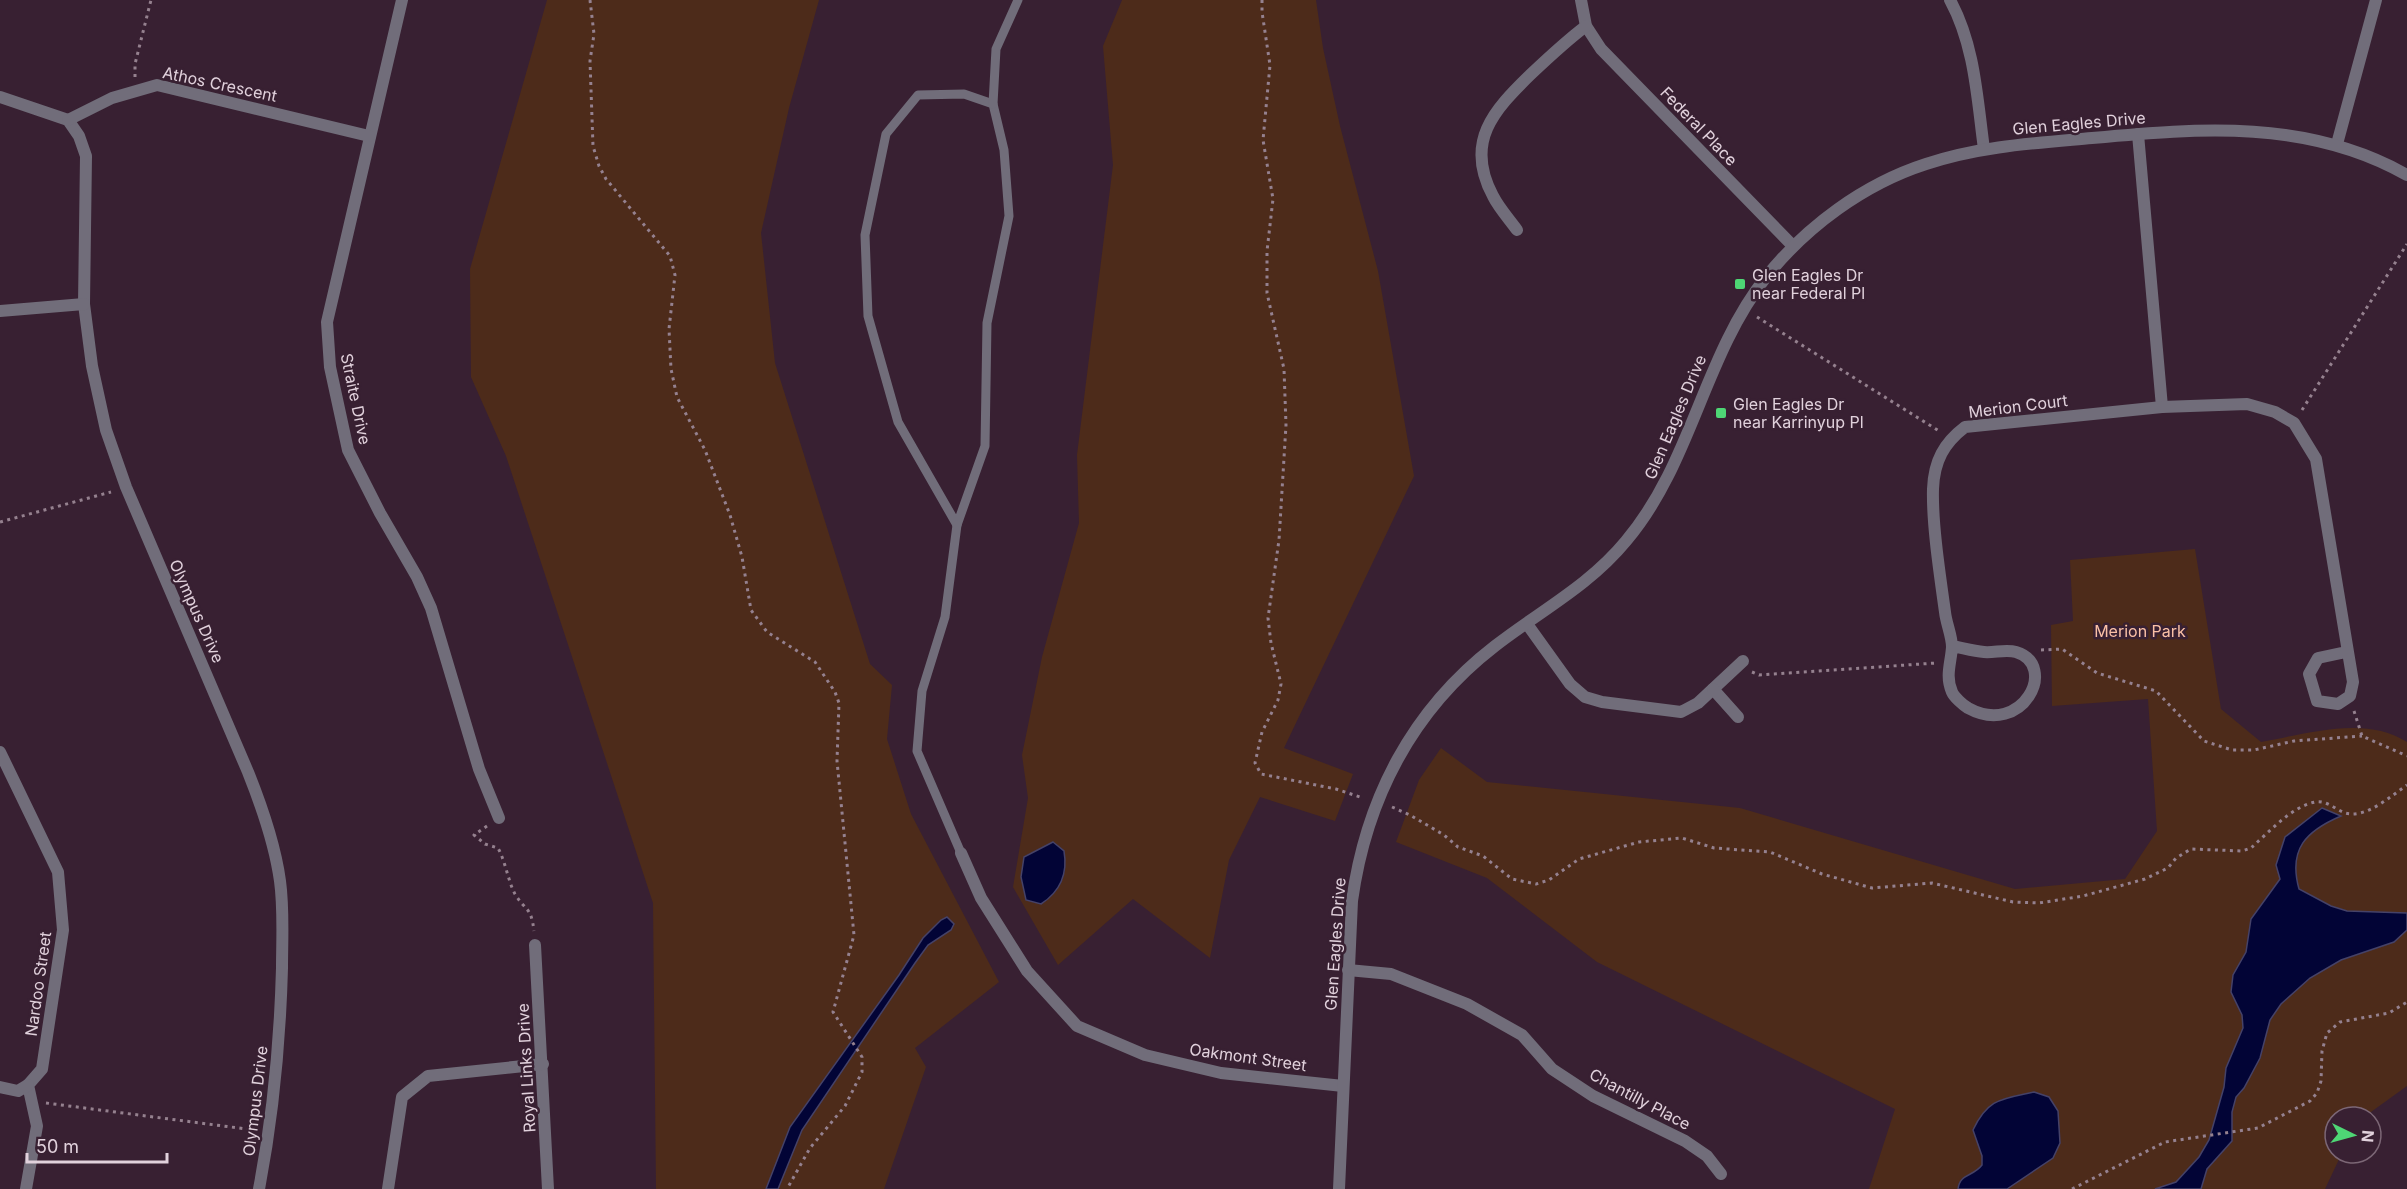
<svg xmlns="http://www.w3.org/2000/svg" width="2407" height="1189" font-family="Inter,sans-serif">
<rect width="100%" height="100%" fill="#382032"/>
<g fill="#4d2b1a">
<polygon points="547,0 819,0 789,108 761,233 775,363 870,664 892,685 887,739 911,814 999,982 915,1048 926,1067 884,1189 656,1189 653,903 506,456 471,377 470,269"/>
<polygon points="1122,0 1316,0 1323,48 1340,126 1378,271 1414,476 1284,748 1353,774 1335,821 1260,797 1229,860 1210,958 1133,899 1058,965 1013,887 1028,798 1022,755 1042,657 1079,523 1077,455 1113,165 1103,46"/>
<path d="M2195,549L2221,709L2261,742C2307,734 2365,715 2407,742V1086L2364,1117H2335V1153H2342L2325,1189H1869L1895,1109L1597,962L1487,878L1396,842L1419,780L1441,748L1487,782L1740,808L2015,889L2125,879L2157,831L2148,699L2052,706L2051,625L2073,621L2070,560Z"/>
</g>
<g fill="#020436" stroke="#454268" stroke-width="1.5">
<path d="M2322,808L2341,816C2306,831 2288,849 2299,889L2331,906L2347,911L2407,913V930L2394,942L2341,960L2310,978L2281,1004L2270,1020L2260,1058L2244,1088L2236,1097L2232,1112V1141L2207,1169L2201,1189H2155L2176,1182L2199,1157L2209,1140L2224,1087L2226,1068L2243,1028L2242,1015L2231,992L2233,975L2246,952L2251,919L2280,879L2276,865L2285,837Z"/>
<path d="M1053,842L1064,851C1068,874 1061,891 1041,904L1026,900L1021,877L1024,857Z"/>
<polygon points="947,917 954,924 951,930 928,945 915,963 802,1130 778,1189 766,1189 790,1127 899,975 923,938 941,920"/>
<path d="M2034,1092L2049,1097L2058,1111L2060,1143L2053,1158L2007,1189H1958C1960,1173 1973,1177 1982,1165V1156L1973,1130C1988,1098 2002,1099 2034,1092Z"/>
</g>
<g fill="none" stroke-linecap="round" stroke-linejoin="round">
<g stroke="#95818f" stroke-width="3" stroke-dasharray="3 4.5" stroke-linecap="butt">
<polyline points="590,0 594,34 590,61 593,146 599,166 606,179 670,256 675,275 669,329 671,369 677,397 705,450 730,515 742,557 751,610 767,632 815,662 835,692 839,703 837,761 854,935 833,1012 862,1057 862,1072 845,1106 810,1148 787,1189"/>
<polyline points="1262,0 1262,12 1270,65 1263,140 1273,199 1267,251 1267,293 1284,369 1286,425 1279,540 1268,618 1271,643 1281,684 1278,700 1262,732 1255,763 1261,774 1336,789 1363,798"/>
<polyline points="135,77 135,64 151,0"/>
<polyline points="1757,317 1939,431"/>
<polyline points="2302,410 2407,244"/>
<polyline points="0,522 111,492"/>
<polyline points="2041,650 2062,649 2097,673 2156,691 2204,741 2232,750 2254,750 2294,741 2362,736"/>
<polyline points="1752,672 1759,675 1936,663"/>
<polyline points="2354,711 2362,736 2407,756"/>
<path d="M1392,807L1410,815L1444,835L1458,847L1483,856L1512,879L1536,884L1549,880L1579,859L1639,842L1682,838L1714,848L1770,852L1822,874L1872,888L1932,883L2013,902L2039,903L2083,896L2145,879L2168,868L2176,858L2191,849L2242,851L2251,848C2269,832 2291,807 2315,802C2326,800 2335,809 2345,813C2366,819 2391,796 2407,785"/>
<path d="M487,826L474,835L485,844L498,848C506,863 508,881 515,894C526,912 531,906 534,931"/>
<polyline points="46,1103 254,1130"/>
<polyline points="2072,1189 2165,1142 2258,1128 2310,1101 2317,1093 2321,1081 2322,1051 2327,1033 2340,1022 2389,1013 2407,1002"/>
</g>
<g stroke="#716d7a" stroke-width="9">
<polygon points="964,94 993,104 1004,150 1009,216 987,323 985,446 957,525 898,422 868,316 865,235 886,134 918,95"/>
<polyline points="993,104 996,49 1018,0"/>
<polyline points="957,525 945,617 922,691 917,751 961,853"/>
</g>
<g stroke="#716d7a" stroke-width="12">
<polyline points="402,0 327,322 330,367 348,450 380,513 417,577 431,608 479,769 499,818"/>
<polyline points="1581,0 1586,26 1601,49 1793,246"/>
<path d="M1950,0C1975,46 1977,98 1984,149"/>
<path d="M0,97L68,120L79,136L86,156L84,304L92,366L106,430L126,487L248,772C262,807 275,844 280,881C284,910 282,939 282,968C280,1042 273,1116 259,1189"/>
<polyline points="68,120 112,98 157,85 369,136"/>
<polyline points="2138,134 2162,407"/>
<polyline points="2337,144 2376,0"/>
<path d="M1517,230C1509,219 1499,208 1493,196C1464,142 1494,110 1530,75C1548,58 1566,41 1586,26"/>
<polyline points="0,311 84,304"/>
<polyline points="1527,624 1570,684 1585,697 1602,702 1681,712 1698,703 1743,661"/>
<path d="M1952,646C1963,648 1973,651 1984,652C1994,653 2006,649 2016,652C2059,665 2023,738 1968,708C1963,705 1954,697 1952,692C1945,676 1951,663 1952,647C1952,636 1946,623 1945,612C1940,576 1932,524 1933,489C1934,461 1944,443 1965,427L2162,407L2247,404L2275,412L2294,423L2316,459L2353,682L2350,696L2338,704L2317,701L2309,674L2318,658L2346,652"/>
<polyline points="1713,689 1738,717"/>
<polyline points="0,752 58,872 63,930 42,1069 28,1085 37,1126 26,1189"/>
<polyline points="961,853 981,898 1027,971 1077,1026 1145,1055 1221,1073 1343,1086"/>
<polyline points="535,945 548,1189"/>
<polyline points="1348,970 1391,974 1467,1004 1522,1035 1552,1069 1593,1096 1685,1141 1707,1156 1721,1174"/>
<polyline points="0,1087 18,1091 28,1085"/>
<polyline points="388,1189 402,1097 428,1076 543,1064"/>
</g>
<path stroke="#716d7a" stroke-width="12" d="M1339,1189L1352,901C1366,799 1412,710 1495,646C1540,611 1589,586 1626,541C1692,463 1703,357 1766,277C1807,226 1864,184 1926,164C1980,146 2036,143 2092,138C2201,128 2308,119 2407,175"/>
</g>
<g fill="#4ed675" stroke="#382032" stroke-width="2">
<rect x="1734" y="278" width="12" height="12" rx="3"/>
<rect x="1715" y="407" width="12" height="12" rx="3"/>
</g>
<g text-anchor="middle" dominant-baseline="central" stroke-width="5" stroke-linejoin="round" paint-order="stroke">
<g font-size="16" fill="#e1d1dc" stroke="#382032">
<text transform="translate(220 84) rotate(12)">Athos Crescent</text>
<text transform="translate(2079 123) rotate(-5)">Glen Eagles Drive</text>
<text transform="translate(1699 126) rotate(46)">Federal Place</text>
<text transform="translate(356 399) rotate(78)">Straite Drive</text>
<text transform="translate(2018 406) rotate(-7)">Merion Court</text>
<text transform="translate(1675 417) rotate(-67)">Glen Eagles Drive</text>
<text transform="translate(197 611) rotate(66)">Olympus Drive</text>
<text transform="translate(1335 944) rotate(-86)">Glen Eagles Drive</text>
<text transform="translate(38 984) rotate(-82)">Nardoo Street</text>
<text transform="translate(1248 1057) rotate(8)">Oakmont Street</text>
<text transform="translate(526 1068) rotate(-93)">Royal Links Drive</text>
<text transform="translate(1640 1099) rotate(28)">Chantilly Place</text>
<text transform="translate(255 1101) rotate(-83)">Olympus Drive</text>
</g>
<g font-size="16" fill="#e1d1dc" stroke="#382032" text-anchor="start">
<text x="1752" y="275">Glen Eagles Dr<tspan x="1752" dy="18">near Federal Pl</tspan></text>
<text x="1733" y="404">Glen Eagles Dr<tspan x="1733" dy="18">near Karrinyup Pl</tspan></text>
</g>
<g font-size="16" fill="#fac0a6" stroke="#382032">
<text x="2140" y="631">Merion Park</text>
</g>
</g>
<g transform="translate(2353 1135) rotate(95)"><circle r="28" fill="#382032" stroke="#7c6776" stroke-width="1.5"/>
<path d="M0-4.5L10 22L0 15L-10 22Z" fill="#4ed675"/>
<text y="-9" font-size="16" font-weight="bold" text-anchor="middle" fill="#e1d1dc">N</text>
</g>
<path d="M27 1153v9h140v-9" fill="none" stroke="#e1d1dc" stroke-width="3"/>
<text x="36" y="1153" font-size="18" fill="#e1d1dc" stroke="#382032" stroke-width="4.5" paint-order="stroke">50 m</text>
</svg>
